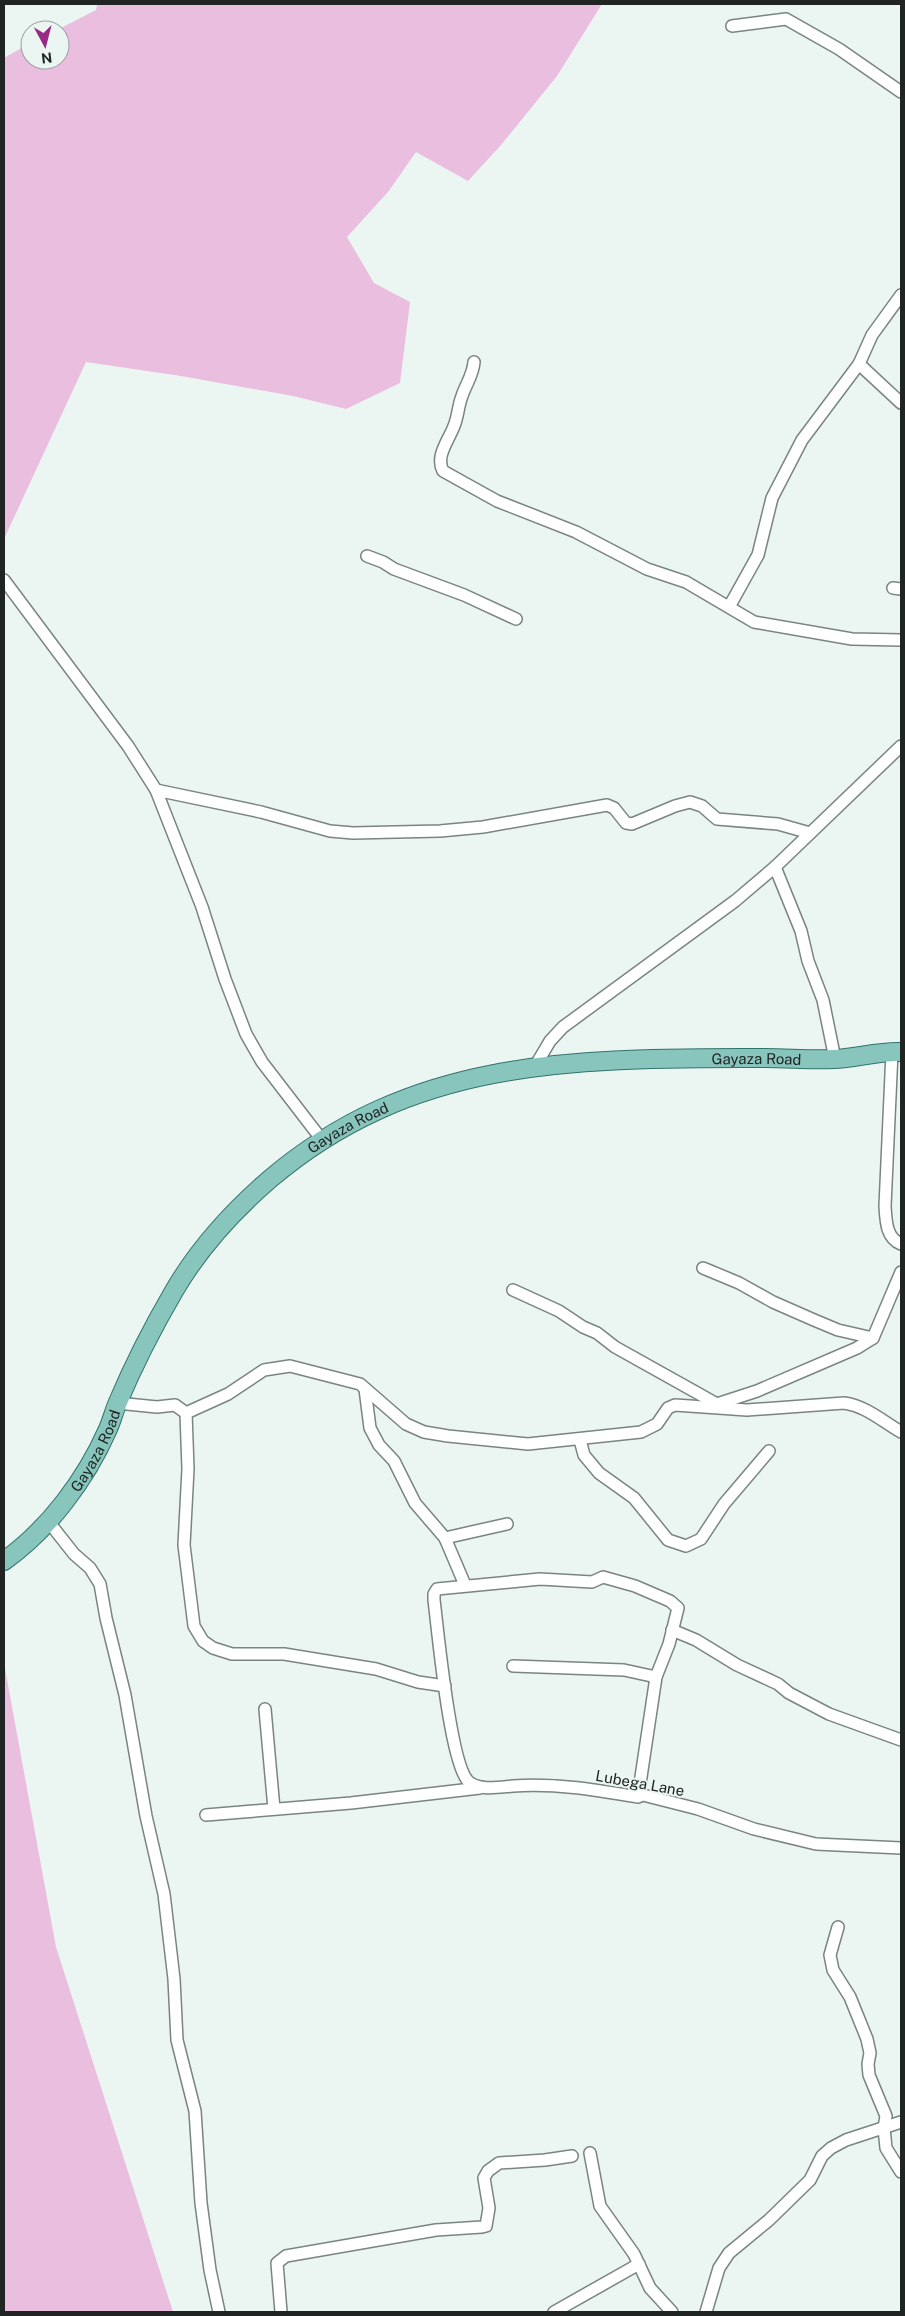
<svg xmlns="http://www.w3.org/2000/svg" width="905" height="2316" font-family="'Public Sans',sans-serif">
<rect width="100%" height="100%" fill="#ebf6f3"/>
<g fill="#eabede">
<polygon points="97,4 602,4 557,76 501,145 468,181 416,152 388,192 347,237 374,283 410,302 400,383 346,409 293,396 181,376 86,362 4,539 4,58 30,43 30,60 60,60 60,30 57,30 96,10"/>
<polygon points="4,1663 56,1947 173,2312 4,2312"/>
</g>
<g fill="none" stroke-linecap="round" stroke-linejoin="round">
<g stroke="#7a8482" stroke-width="14">
<g id="minor">
<polyline points="732,26 786,19 839,49 901,92"/>
<path d="M474,362C473,375 466,384 462,396C458,406 458,417 454,426C449,440 435,456 443,471L497,501L576,532L647,569L686,582L754,622L852,639L901,640"/>
<polyline points="859,364 901,403"/>
<polyline points="367,556 383,562 394,569 464,595 516,619"/>
<polyline points="4,580 128,746 156,790 202,907 225,979 246,1034 262,1062 322,1140"/>
<polyline points="893,588 901,589"/>
<polyline points="729,607 758,555 772,498 802,440 859,364 872,335 901,295"/>
<polyline points="156,790 261,812 330,831 353,833 440,831 483,827 607,805 614,808 626,823 632,824 675,806 690,802 702,806 717,819 778,824 810,833"/>
<polyline points="775,867 801,931 808,961 823,1000 835,1059"/>
<path d="M892,1052L885,1206C886,1221 886,1238 901,1244"/>
<polyline points="534,1068 550,1041 563,1027 735,901 775,867 901,746"/>
<polyline points="703,1268 739,1283 773,1302 814,1320 838,1330 873,1338"/>
<polyline points="513,1290 559,1311 583,1327 597,1333 615,1347 717,1404"/>
<polyline points="365,1389 370,1428 379,1445 394,1461 415,1503 445,1538 465,1585"/>
<path d="M117,1403L157,1407L175,1405L186,1413L228,1394L264,1370L290,1366L360,1384L406,1424L424,1432L448,1436L528,1444L641,1432L657,1424L668,1408L675,1405L747,1410L844,1403C866,1406 882,1421 901,1432"/>
<polyline points="714,1405 757,1391 857,1348 873,1338 901,1272"/>
<polyline points="186,1413 188,1469 184,1545 194,1626 203,1641 213,1648 232,1654 284,1654 376,1669 418,1682 445,1686"/>
<polyline points="580,1440 584,1455 599,1473 634,1498 668,1540 686,1546 701,1539 724,1504 769,1451"/>
<polyline points="48,1521 74,1554 90,1568 100,1584 106,1618 125,1695 146,1816 164,1894 174,1979 177,2040 195,2111 201,2203 210,2270 219,2312"/>
<polyline points="445,1538 507,1524"/>
<polyline points="672,1630 696,1640 737,1665 778,1684 789,1693 829,1714 901,1740"/>
<polyline points="513,1666 624,1670 656,1677"/>
<polyline points="265,1709 274,1809"/>
<path d="M638,1797L656,1677L669,1644L678,1608L670,1601L635,1586L603,1577L592,1582L540,1579L437,1589L434,1594V1600C438,1631 450,1766 469,1782C480,1791 500,1787 513,1786C556,1783 596,1790 638,1797L643,1795L698,1809L754,1829L816,1844L901,1848"/>
<polyline points="206,1815 351,1803 480,1788"/>
<polyline points="838,1927 830,1955 833,1970 850,1997 867,2039 870,2053 868,2064 869,2075 886,2116 884,2128 886,2148 901,2172"/>
<polyline points="590,2153 600,2206 634,2254 650,2288 672,2312"/>
<polyline points="281,2312 277,2263 286,2256 436,2230 482,2227 486,2226 489,2208 484,2178 488,2171 499,2163 545,2160 572,2156"/>
<polyline points="554,2312 639,2264"/>
<polyline points="706,2312 719,2268 729,2253 769,2220 810,2180 822,2156 831,2148 846,2140 901,2122"/>
</g>
</g>
<g stroke="#30736a" stroke-width="20">
<g id="primary">
<path id="s1" d="M4,1561C49,1529 86,1479 108,1429C112,1420 114,1411 118,1402C134,1364 153,1327 174,1291C199,1248 233,1211 270,1179C417,1054 583,1059 765,1058C788,1058 811,1060 834,1059C856,1058 879,1051 901,1052"/>
</g>
</g>
<use href="#minor" stroke="#fff" stroke-width="11"/>
<use href="#primary" stroke="#88c5bd" stroke-width="18"/>
</g>
<g text-anchor="middle" dominant-baseline="central" stroke-width="4" stroke-linejoin="round" paint-order="stroke">
<g font-size="15" fill="#202423" stroke="#ebf6f3">
<text stroke="none"><textPath href="#s1" startOffset="985">Gayaza Road</textPath></text>
<text stroke="none"><textPath href="#s1" startOffset="565">Gayaza Road</textPath></text>
<text stroke="none"><textPath href="#s1" startOffset="145">Gayaza Road</textPath></text>
<text transform="translate(640 1783) rotate(10)">Lubega Lane</text>
</g>
</g>
<rect width="905" height="2316" fill="none" stroke="#202423" stroke-width="10"/>
<g transform="translate(45 45) rotate(173)"><circle r="24" fill="#ebf6f3" stroke="#9aa2a0"/>
<path d="M0-4L9 19L0 12L-9 19Z" fill="#9a2885"/>
<text y="-8" font-size="14" font-weight="bold" text-anchor="middle" fill="#202423">N</text>
</g>
</svg>
